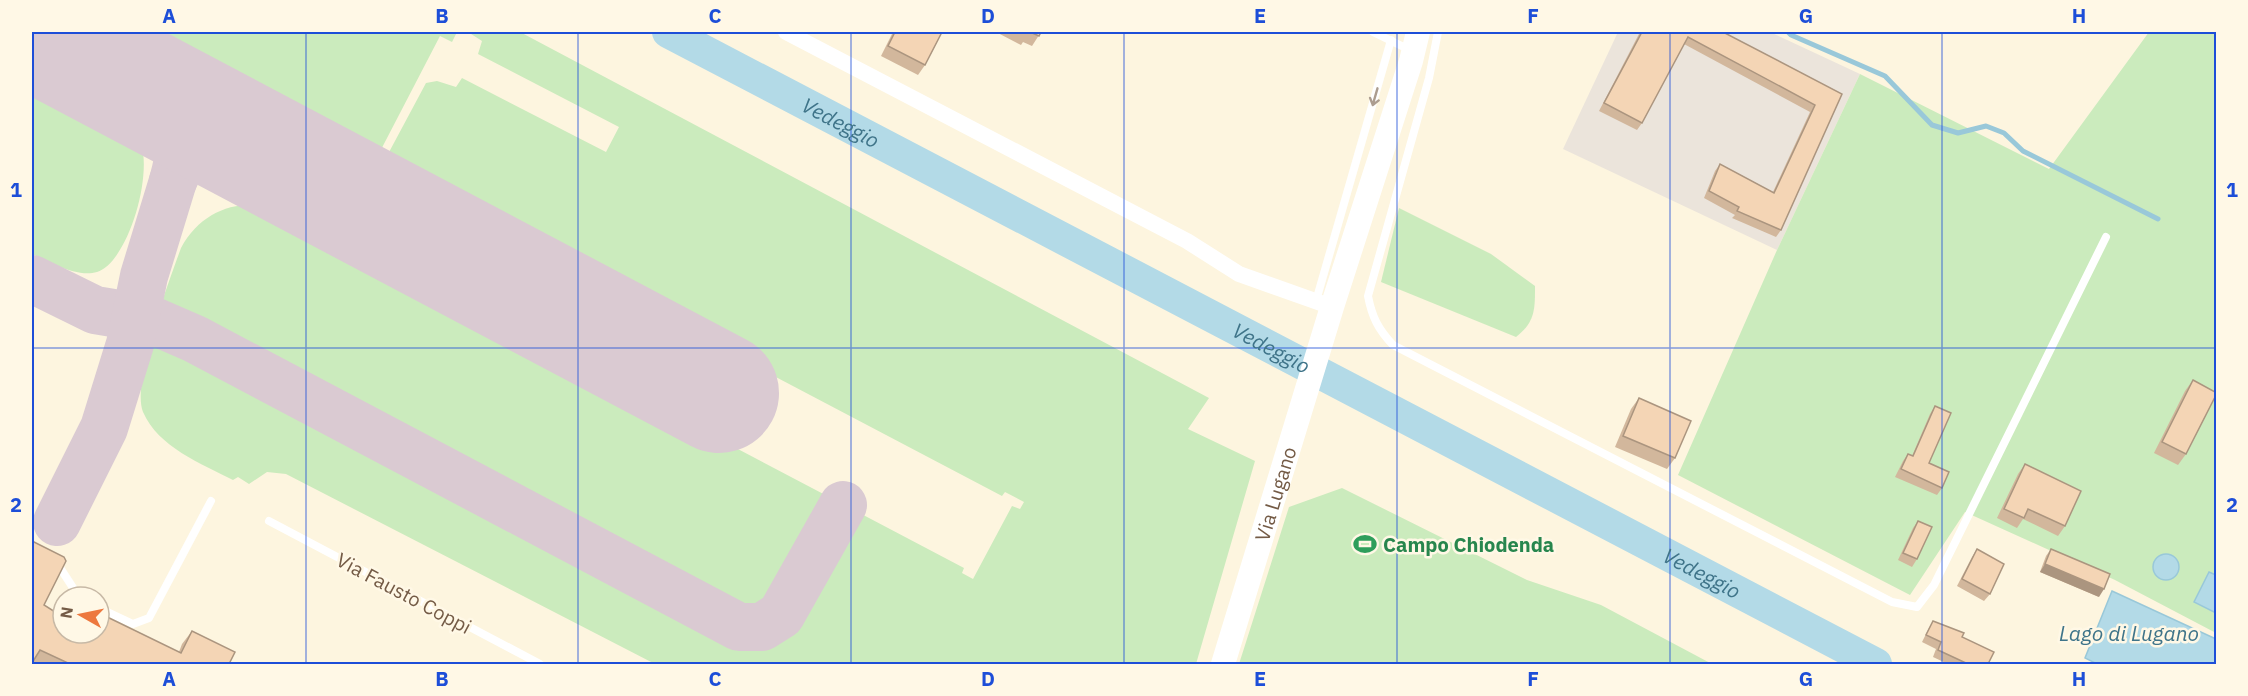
<svg xmlns="http://www.w3.org/2000/svg" width="2248" height="696" font-family="'IBM Plex Sans',sans-serif">
<rect width="100%" height="100%" fill="#fdf5df"/>
<polygon fill="#ebe4db" points="1618,32 1770,32 1860,74 1777,250 1563,149"/>
<g fill="#cbebbd">
<polygon points="120,32 457,32 452,42 440,36 373,165"/>
<path d="M468,32H520L1209,398L1188,429L1255,461L1196,664H655L286,474L267,472L249,484L238,477L233,480C202,464 158,447 143,412C131,382 169,281 181,248C203,208 242,197 284,210L964,568L962,573L973,579L1012,506L1020,509L1024,502L1005,492L1002,496L380,169L426,83L437,81L456,87L462,78L606,152L619,127L478,54L482,41Z"/>
<polygon points="2149,32 2216,32 2216,633 2115,580 1965,512 1910,595 1678,475 1777,250 1860,74 2049,169"/>
<path d="M32,76C51,86 126,120 136,133C158,160 130,262 97,272C77,278 50,262 32,254Z"/>
<path d="M1399,208L1491,254L1535,286C1535,310 1535,322 1516,337L1381,282Z"/>
<polygon points="1342,488 1527,580 1601,605 1712,664 1239,664 1289,507"/>
</g>
<g fill="#b3dae7" stroke="#99c8d9" stroke-width="1.5">
<circle cx="2166" cy="567" r="13"/>
<polygon points="2209,572 2216,575 2216,613 2194,602"/>
<polygon points="2112,591 2216,639 2216,664 2097,664 2085,658"/>
</g>
<g fill="none" stroke-linecap="round" stroke-linejoin="round">
<polyline stroke="#99c8d9" stroke-width="5" points="1788,32 1791,35 1885,76 1932,125 1958,133 1986,126 2004,133 2023,151 2158,219"/>
<path stroke="#b3dae7" stroke-width="32" id="s1" d="M668,32L1876,664"/>
<g stroke="#dacad2" stroke-width="48">
<path d="M112,71C165,105 193,111 173,181C202,111 262,153 310,176"/>
<polyline points="32,279 95,310 149,319 195,339 739,627 762,627 781,615 843,505"/>
<polyline points="57,522 104,428 130,344 144,276 173,181"/>
</g>
<polyline stroke="#dacad2" stroke-width="120" points="37,32 719,393"/>
<g stroke="#fff" stroke-width="8">
<polyline points="1373,32 1410,50"/>
<path d="M1438,32L1429,78L1368,296C1372,317 1378,329 1393,345L1892,602L1917,607L1934,585L2106,237"/>
<polyline points="1316,301 1391,40"/>
<polyline points="269,521 540,664"/>
<polyline points="55,560 79,597"/>
<polyline points="99,608 133,624 149,618 211,501"/>
</g>
<polyline stroke="#fff" stroke-width="16" points="786,32 1187,241 1239,274 1332,307"/>
<path stroke="#fff" stroke-width="24" id="s2" d="M1223,664L1332,307L1411,61L1418,32"/>
</g>
<g fill="#d2b79c">
<polygon points="893,32 942,32 925,65 918,75 881,56"/>
<polygon points="996,32 1041,32 1032,46 1023,42 1021,45"/>
<polygon points="1640,32 1723,32 1842,94 1781,230 1776,237 1732,218 1735,215 1704,198 1715,171 1720,164 1773,192 1810,112 1684,44 1642,123 1637,130 1599,111"/>
<polygon points="2193,380 2186,454 2178,465 2154,453 2185,391"/>
<polygon points="1639,398 1675,458 1667,469 1615,447 1631,409"/>
<polygon points="1935,406 1929,463 1942,488 1937,495 1895,477 1903,461 1908,454 1912,456 1930,414"/>
<polygon points="2025,464 2065,526 2058,536 2023,519 2017,528 1997,518 2018,474"/>
<polygon points="1918,521 1917,559 1912,567 1898,560 1913,528"/>
<polygon points="1977,549 1990,594 1984,601 1957,586 1972,557"/>
<polygon points="2051,549 2099,597 2040,572 2046,556"/>
<polygon points="44,605 63,633 179,652 182,644 192,631 229,664 34,664 32,663"/>
<polygon points="1933,621 1962,637 1988,664 1948,664 1933,657 1936,649 1922,642 1929,628"/>
</g>
<polygon fill="#ab957f" points="2045,564 2104,589 2099,597 2040,572"/>
<g fill="#f4d5b5" stroke="#ab957f" stroke-width="1.5">
<polygon points="895,32 942,32 925,65 888,46"/>
<polygon points="1030,32 1041,32 1039,36"/>
<polygon points="1642,32 1723,32 1842,94 1781,230 1737,211 1739,207 1709,191 1720,164 1774,193 1815,105 1688,37 1642,123 1604,103"/>
<polygon points="2193,380 2217,393 2186,454 2162,442"/>
<polygon points="1639,398 1691,421 1675,458 1623,436"/>
<polygon points="1935,406 1951,413 1929,463 1949,472 1942,488 1901,469 1908,454 1913,456"/>
<polygon points="2025,464 2081,491 2065,526 2028,509 2024,518 2004,509"/>
<polygon points="1918,521 1932,527 1917,559 1903,553"/>
<polygon points="32,541 64,557 66,561 44,605 63,617 63,633 99,633 99,613 181,653 192,631 235,652 229,664 70,664 40,650 32,663"/>
<polygon points="1977,549 2004,564 1990,594 1962,579"/>
<polygon points="2051,549 2110,574 2104,589 2045,564"/>
<polygon points="1933,621 1964,633 1962,637 1994,652 1988,664 1968,664 1938,650 1941,642 1926,635"/>
</g>
<defs><path id="oneway-shaft" d="M-6 0H5M1.5-3L5.5 0L1.5 3" fill="none" stroke-width="1.6" stroke-linecap="round" stroke-linejoin="round" transform="scale(1.5)"/></defs>
<use stroke="#ac9d90" href="#oneway-shaft" transform="translate(1375 97) rotate(106)"/>
<path fill="none" stroke="#1d4ed8" stroke-width="1.5" stroke-opacity="0.55" d="M306,32V664M578,32V664M851,32V664M1124,32V664M1397,32V664M1670,32V664M1942,32V664M32,348H2216"/>
<defs>
<g id="stadium-bare" transform="scale(1.8)"><path d="M0-5a6.5 5 0 1 0 0 10a6.5 5 0 1 0 0-10ZM-3.5-1.8h7v3.6h-7Z" fill="#2e9e5b" stroke="#fff8e6" stroke-width="2.5" paint-order="stroke"/></g>
</defs>
<g fill-rule="evenodd">
<use href="#stadium-bare" x="1365" y="544"/>
</g>
<g text-anchor="middle" dominant-baseline="central" stroke-width="5" stroke-linejoin="round" paint-order="stroke">
<g font-size="20" fill="#745b46" stroke="#fff8e6">
<text stroke="none"><textPath href="#s2" startOffset="178">Via Lugano</textPath></text>
<text transform="translate(404 593) rotate(28)">Via Fausto Coppi</text>
</g>
<g font-size="20" font-weight="bold" fill="#27864d" stroke="#fff8e6" text-anchor="start">
<text x="1383" y="544">Campo Chiodenda</text>
</g>
<g font-size="21" font-style="italic" fill="#3f7489" stroke="#fff8e6">
<text stroke="none"><textPath href="#s1" startOffset="195">Vedeggio</textPath></text>
<text stroke="none"><textPath href="#s1" startOffset="681">Vedeggio</textPath></text>
<text stroke="none"><textPath href="#s1" startOffset="1167">Vedeggio</textPath></text>
<text x="2129" y="633">Lago di Lugano</text>
</g>
</g>
<rect width="2248" height="696" fill="none" stroke="#fff8e6" stroke-width="66"/>
<g transform="translate(81 615) rotate(279)"><circle r="28" fill="#fff8e6" stroke="#c7b9a6" stroke-width="1.5"/>
<path d="M0-4.5L10 22L0 15L-10 22Z" fill="#ed783e"/>
<text y="-9" font-size="16" font-weight="bold" text-anchor="middle" fill="#745b46">N</text>
</g>
<rect x="33" y="33" width="2182" height="630" fill="none" stroke="#1d4ed8" stroke-width="2"/>
<g font-size="20" text-anchor="middle" font-weight="bold" fill="#1d4ed8">
<text x="169" y="23">A</text>
<text x="442" y="23">B</text>
<text x="715" y="23">C</text>
<text x="988" y="23">D</text>
<text x="1260" y="23">E</text>
<text x="1533" y="23">F</text>
<text x="1806" y="23">G</text>
<text x="2079" y="23">H</text>
<text x="16" y="197">1</text>
<text x="2232" y="197">1</text>
<text x="16" y="512">2</text>
<text x="2232" y="512">2</text>
<text x="169" y="686">A</text>
<text x="442" y="686">B</text>
<text x="715" y="686">C</text>
<text x="988" y="686">D</text>
<text x="1260" y="686">E</text>
<text x="1533" y="686">F</text>
<text x="1806" y="686">G</text>
<text x="2079" y="686">H</text>
</g>
</svg>
